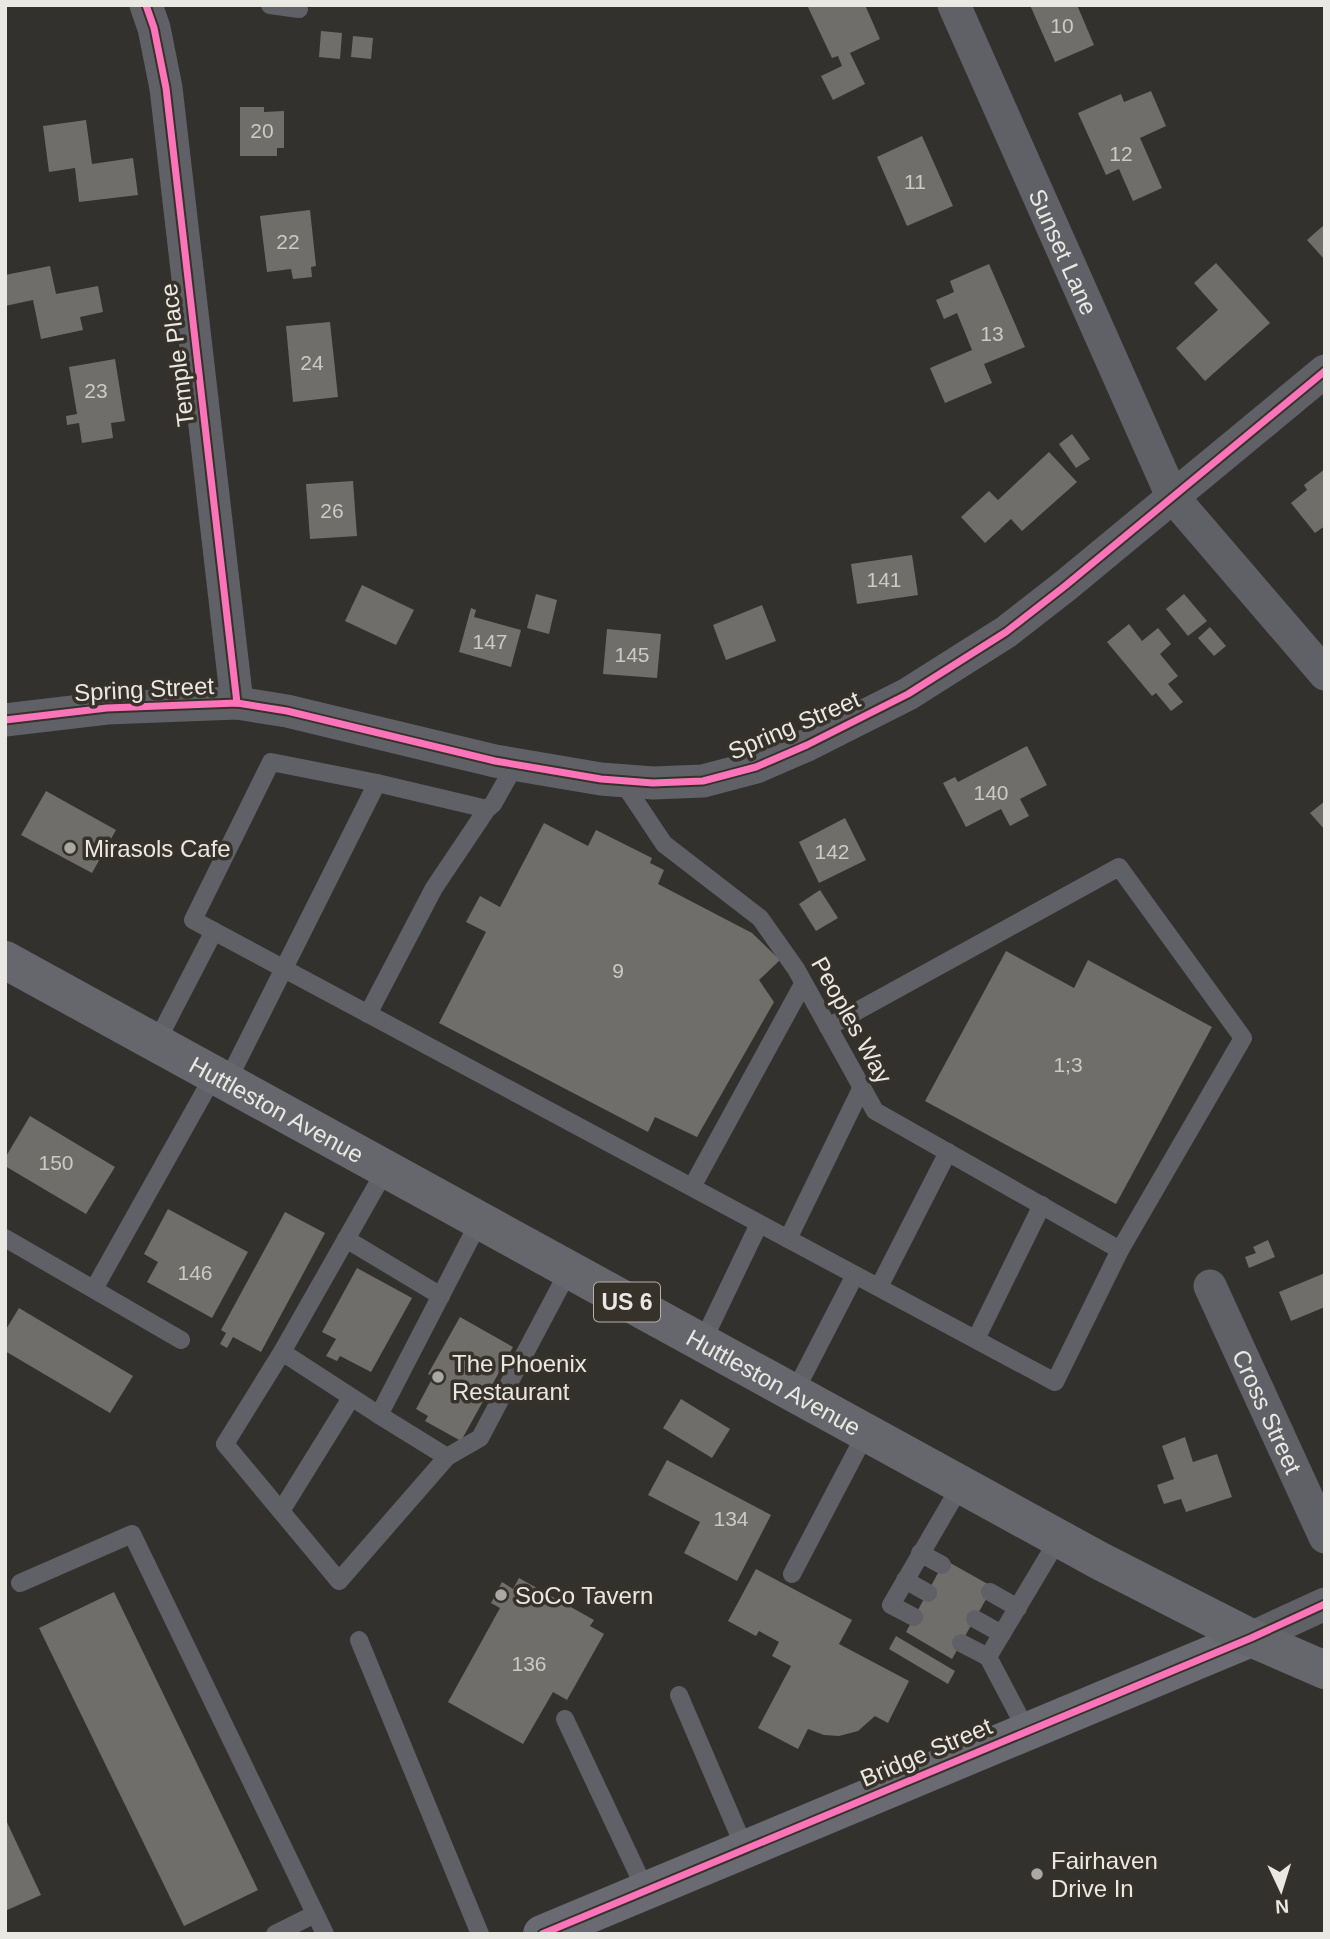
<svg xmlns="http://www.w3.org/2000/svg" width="1330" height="1939" font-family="Helvetica,sans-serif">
<rect width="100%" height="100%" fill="#33312d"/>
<g fill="#706e6a">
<polygon points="807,5 865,5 880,39 850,53 865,84 833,100 821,76 842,66 838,56 832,58"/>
<polygon points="1030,5 1077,5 1094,45 1055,62"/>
<polygon points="321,31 342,33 340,59 319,57"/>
<polygon points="353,36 373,38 371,59 351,57"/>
<polygon points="1151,91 1166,126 1140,138 1162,188 1133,201 1119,169 1106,175 1078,113 1121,94 1124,102"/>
<polygon points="240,107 264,107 264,112 284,111 284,148 277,148 277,156 240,156"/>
<polygon points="86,120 92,164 133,158 138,195 79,202 75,168 49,172 43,126"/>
<polygon points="922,136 953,206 907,226 877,157"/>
<polygon points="310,210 316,266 311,267 312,277 293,279 291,269 267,272 260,216"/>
<polygon points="1325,224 1325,260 1307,240"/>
<polygon points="1216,263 1270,323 1205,381 1176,348 1218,310 1194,283"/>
<polygon points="989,264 1025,347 984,364 992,383 945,403 930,368 972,350 957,313 944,319 936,300 954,292 950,281"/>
<polygon points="50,266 56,294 98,286 103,312 80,317 83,330 41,339 33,300 5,306 5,275"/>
<polygon points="330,322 338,397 293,402 286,326"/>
<polygon points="115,359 125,421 111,423 113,438 82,443 79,423 67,425 66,416 77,414 69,367"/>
<polygon points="1072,434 1090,459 1076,468 1059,444"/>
<polygon points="1049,452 1077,482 1022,531 1011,519 985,543 961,517 989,491 998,500"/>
<polygon points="1325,469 1325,526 1315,533 1291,503 1307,490 1304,485"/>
<polygon points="353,481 357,536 310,539 306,484"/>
<polygon points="912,555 918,595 857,604 851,564"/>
<polygon points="362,585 414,610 396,645 345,621"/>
<polygon points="536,594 557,600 549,634 527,628"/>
<polygon points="1184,594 1207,621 1188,636 1166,609"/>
<polygon points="762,605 776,641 726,660 713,625"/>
<polygon points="471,608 476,610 474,617 521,630 511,667 459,652"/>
<polygon points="1129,624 1142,641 1158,628 1171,644 1160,654 1178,676 1168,684 1183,702 1171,711 1156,693 1152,696 1107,642"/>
<polygon points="1210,627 1226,646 1214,656 1198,638"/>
<polygon points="607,629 661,634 657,678 603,674"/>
<polygon points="1027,746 1047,785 1020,799 1029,816 1010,826 1001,809 966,827 943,783 955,777 958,782"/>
<polygon points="46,791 116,830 92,873 21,835"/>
<polygon points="1325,801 1325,830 1310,813"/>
<polygon points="845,818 866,860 819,883 799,842"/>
<polygon points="544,823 588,846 596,830 652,858 650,863 664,870 658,884 752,933 780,960 759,980 774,1002 697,1137 655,1117 648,1132 439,1023 486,932 466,922 480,896 500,907"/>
<polygon points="820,890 838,918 816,931 799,904"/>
<polygon points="1006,951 1074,988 1088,960 1212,1027 1116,1204 925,1101"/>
<polygon points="30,1116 115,1167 86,1214 5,1166 5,1158"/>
<polygon points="168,1209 248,1252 212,1318 147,1282 158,1262 144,1254"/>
<polygon points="285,1212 325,1233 261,1352 233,1337 227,1348 220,1344 226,1333 221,1330"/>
<polygon points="1268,1240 1275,1257 1249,1268 1245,1257 1256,1253 1253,1247"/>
<polygon points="357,1268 412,1298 371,1372 340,1356 337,1361 326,1356 336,1339 322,1332"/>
<polygon points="1325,1273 1325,1307 1291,1321 1279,1292"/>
<polygon points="19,1308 133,1376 110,1413 5,1351 5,1331"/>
<polygon points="460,1317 513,1347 461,1441 425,1421 428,1416 416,1409 433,1377 428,1374"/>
<polygon points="681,1399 730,1429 712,1458 663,1428"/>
<polygon points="1185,1437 1193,1462 1217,1454 1232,1497 1186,1512 1181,1499 1164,1504 1157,1485 1174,1479 1162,1446"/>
<polygon points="667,1460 771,1515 737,1581 684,1553 700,1522 648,1495"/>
<polygon points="945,1560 993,1587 952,1659 906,1632"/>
<polygon points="756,1569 852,1620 839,1644 909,1681 888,1723 875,1716 858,1731 839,1736 824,1735 808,1729 798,1749 758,1728 791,1666 772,1656 779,1642 759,1631 756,1636 728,1621"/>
<polygon points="519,1578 594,1620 590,1626 604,1634 567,1700 553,1692 523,1744 448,1702 500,1608 491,1603 502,1582 513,1589"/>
<polygon points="114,1592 258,1890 184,1926 39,1628"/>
<polygon points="896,1636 955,1671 948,1684 889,1649"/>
<polygon points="5,1818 41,1895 5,1911"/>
</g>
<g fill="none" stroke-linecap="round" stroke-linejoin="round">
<g stroke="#606167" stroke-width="18">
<polyline points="270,5 299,9"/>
<polyline points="622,781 664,844 760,918 796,969 875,1111 1120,1250"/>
<polyline points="487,809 377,783 271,762 193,920 1055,1382 1120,1250 1243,1038 1119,867 828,1027"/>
<polyline points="368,1014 434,888 487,809 493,804 515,765"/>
<polyline points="156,1043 214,931"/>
<polyline points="227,1082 377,783"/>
<polyline points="386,1169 282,1352 225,1444 339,1581 447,1457 379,1415 480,1220"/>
<polyline points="692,1187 803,984"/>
<polyline points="5,1238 181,1340"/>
<polyline points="346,1239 441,1296"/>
<polyline points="788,1239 862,1087"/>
<polyline points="879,1287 948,1152"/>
<polyline points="94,1289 214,1075"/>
<polyline points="976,1339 1042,1205"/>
<polyline points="702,1343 759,1224"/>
<polyline points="282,1352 379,1415"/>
<polyline points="794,1393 855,1275"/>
<polyline points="447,1457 480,1438 569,1270"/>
<polyline points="281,1511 351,1398"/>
<polyline points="920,1553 942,1565"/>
<polyline points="792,1574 866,1433"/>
<polyline points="905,1580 928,1593"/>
<polyline points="20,1583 132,1534 325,1934"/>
<polyline points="990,1592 1018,1608"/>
<polyline points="914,1617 891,1605 961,1485"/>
<polyline points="975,1619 1002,1634"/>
<polyline points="359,1640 480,1934"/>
<polyline points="961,1643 988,1657"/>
<polyline points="679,1695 745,1849"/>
<polyline points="565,1719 646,1891"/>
<polyline points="1027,1731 988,1657 1059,1538"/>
<polyline points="275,1934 315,1914"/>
</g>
<g stroke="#606167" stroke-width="33">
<polyline points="146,5 154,28 166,88 237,703"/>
<path id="s1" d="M954,5L1172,496L1325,674"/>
<polyline points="5,720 107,708 237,703 287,711 495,761 601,779 653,783 703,781 756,767 807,745 908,694 1006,632 1065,586 1325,371"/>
<path id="s2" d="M1210,1286L1325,1537"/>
<polyline points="1251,1638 1325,1604"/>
</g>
<polyline stroke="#6a6b72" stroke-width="38" points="542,1934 1251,1638"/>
<path stroke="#66676c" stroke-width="38" id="s3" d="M5,960L1100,1561L1251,1638L1325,1670"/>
<g stroke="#36322a" stroke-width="11">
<g id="cycleway">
<polyline points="146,5 154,28 166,88 237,703"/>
<polyline points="5,720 107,708 237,703 287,711 495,761 601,779 653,783 703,781 756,767 807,745 908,694 1006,632 1065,586 1325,371"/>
<polyline points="542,1934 1251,1638 1325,1604"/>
</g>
</g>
<use href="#cycleway" stroke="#fb73b8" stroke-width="7"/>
</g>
<g fill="#aaa8a3" stroke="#36322a" stroke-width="2.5">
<circle cx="70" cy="848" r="7"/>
<circle cx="438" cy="1377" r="7"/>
<circle cx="501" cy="1595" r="7"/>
<circle cx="1037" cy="1874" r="7"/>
</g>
<g text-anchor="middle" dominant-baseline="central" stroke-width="7" stroke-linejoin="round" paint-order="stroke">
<g font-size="21" fill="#cccac4">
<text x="1062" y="25">10</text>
<text x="262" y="130">20</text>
<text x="1121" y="153">12</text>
<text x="915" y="181">11</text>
<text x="288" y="241">22</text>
<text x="992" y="333">13</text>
<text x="312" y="362">24</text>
<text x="96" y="390">23</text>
<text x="332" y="510">26</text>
<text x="884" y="579">141</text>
<text x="490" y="641">147</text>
<text x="632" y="654">145</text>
<text x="991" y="792">140</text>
<text x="832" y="851">142</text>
<text x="618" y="970">9</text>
<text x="1068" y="1064">1;3</text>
<text x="56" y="1162">150</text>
<text x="195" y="1272">146</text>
<text x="731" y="1518">134</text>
<text x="529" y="1663">136</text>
</g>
<rect fill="#36322a" stroke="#b4b1ab" stroke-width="2" x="594" y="1282.5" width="66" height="39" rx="5"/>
<g font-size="23" font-weight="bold" fill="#eae8e2">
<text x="627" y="1302">US 6</text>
</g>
<g font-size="24" fill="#eae8e2" stroke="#36322a">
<text stroke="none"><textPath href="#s1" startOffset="270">Sunset Lane</textPath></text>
<text transform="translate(177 355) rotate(-97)">Temple Place</text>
<text transform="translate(144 689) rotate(-3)">Spring Street</text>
<text transform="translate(794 725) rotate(-23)">Spring Street</text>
<text transform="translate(852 1020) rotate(61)">Peoples Way</text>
<text stroke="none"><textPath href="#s3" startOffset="310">Huttleston Avenue</textPath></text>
<text stroke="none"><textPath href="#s3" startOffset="877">Huttleston Avenue</textPath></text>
<text stroke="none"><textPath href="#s2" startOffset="138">Cross Street</textPath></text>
<text transform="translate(926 1752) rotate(-23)">Bridge Street</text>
</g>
<g font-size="24" fill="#eae8e2" stroke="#36322a" text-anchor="start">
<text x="84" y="848">Mirasols Cafe</text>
<text x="452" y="1363">The Phoenix<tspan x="452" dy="28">Restaurant</tspan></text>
<text x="515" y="1595">SoCo Tavern</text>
<text x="1051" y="1860">Fairhaven<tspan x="1051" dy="28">Drive In</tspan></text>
</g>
</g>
<rect width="1330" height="1939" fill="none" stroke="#eae8e2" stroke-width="14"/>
<g transform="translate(1281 1890) rotate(176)" stroke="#36322a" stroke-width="5" paint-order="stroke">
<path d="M0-5L12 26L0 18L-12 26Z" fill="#eae8e2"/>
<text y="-10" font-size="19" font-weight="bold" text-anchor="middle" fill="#eae8e2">N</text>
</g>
</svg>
